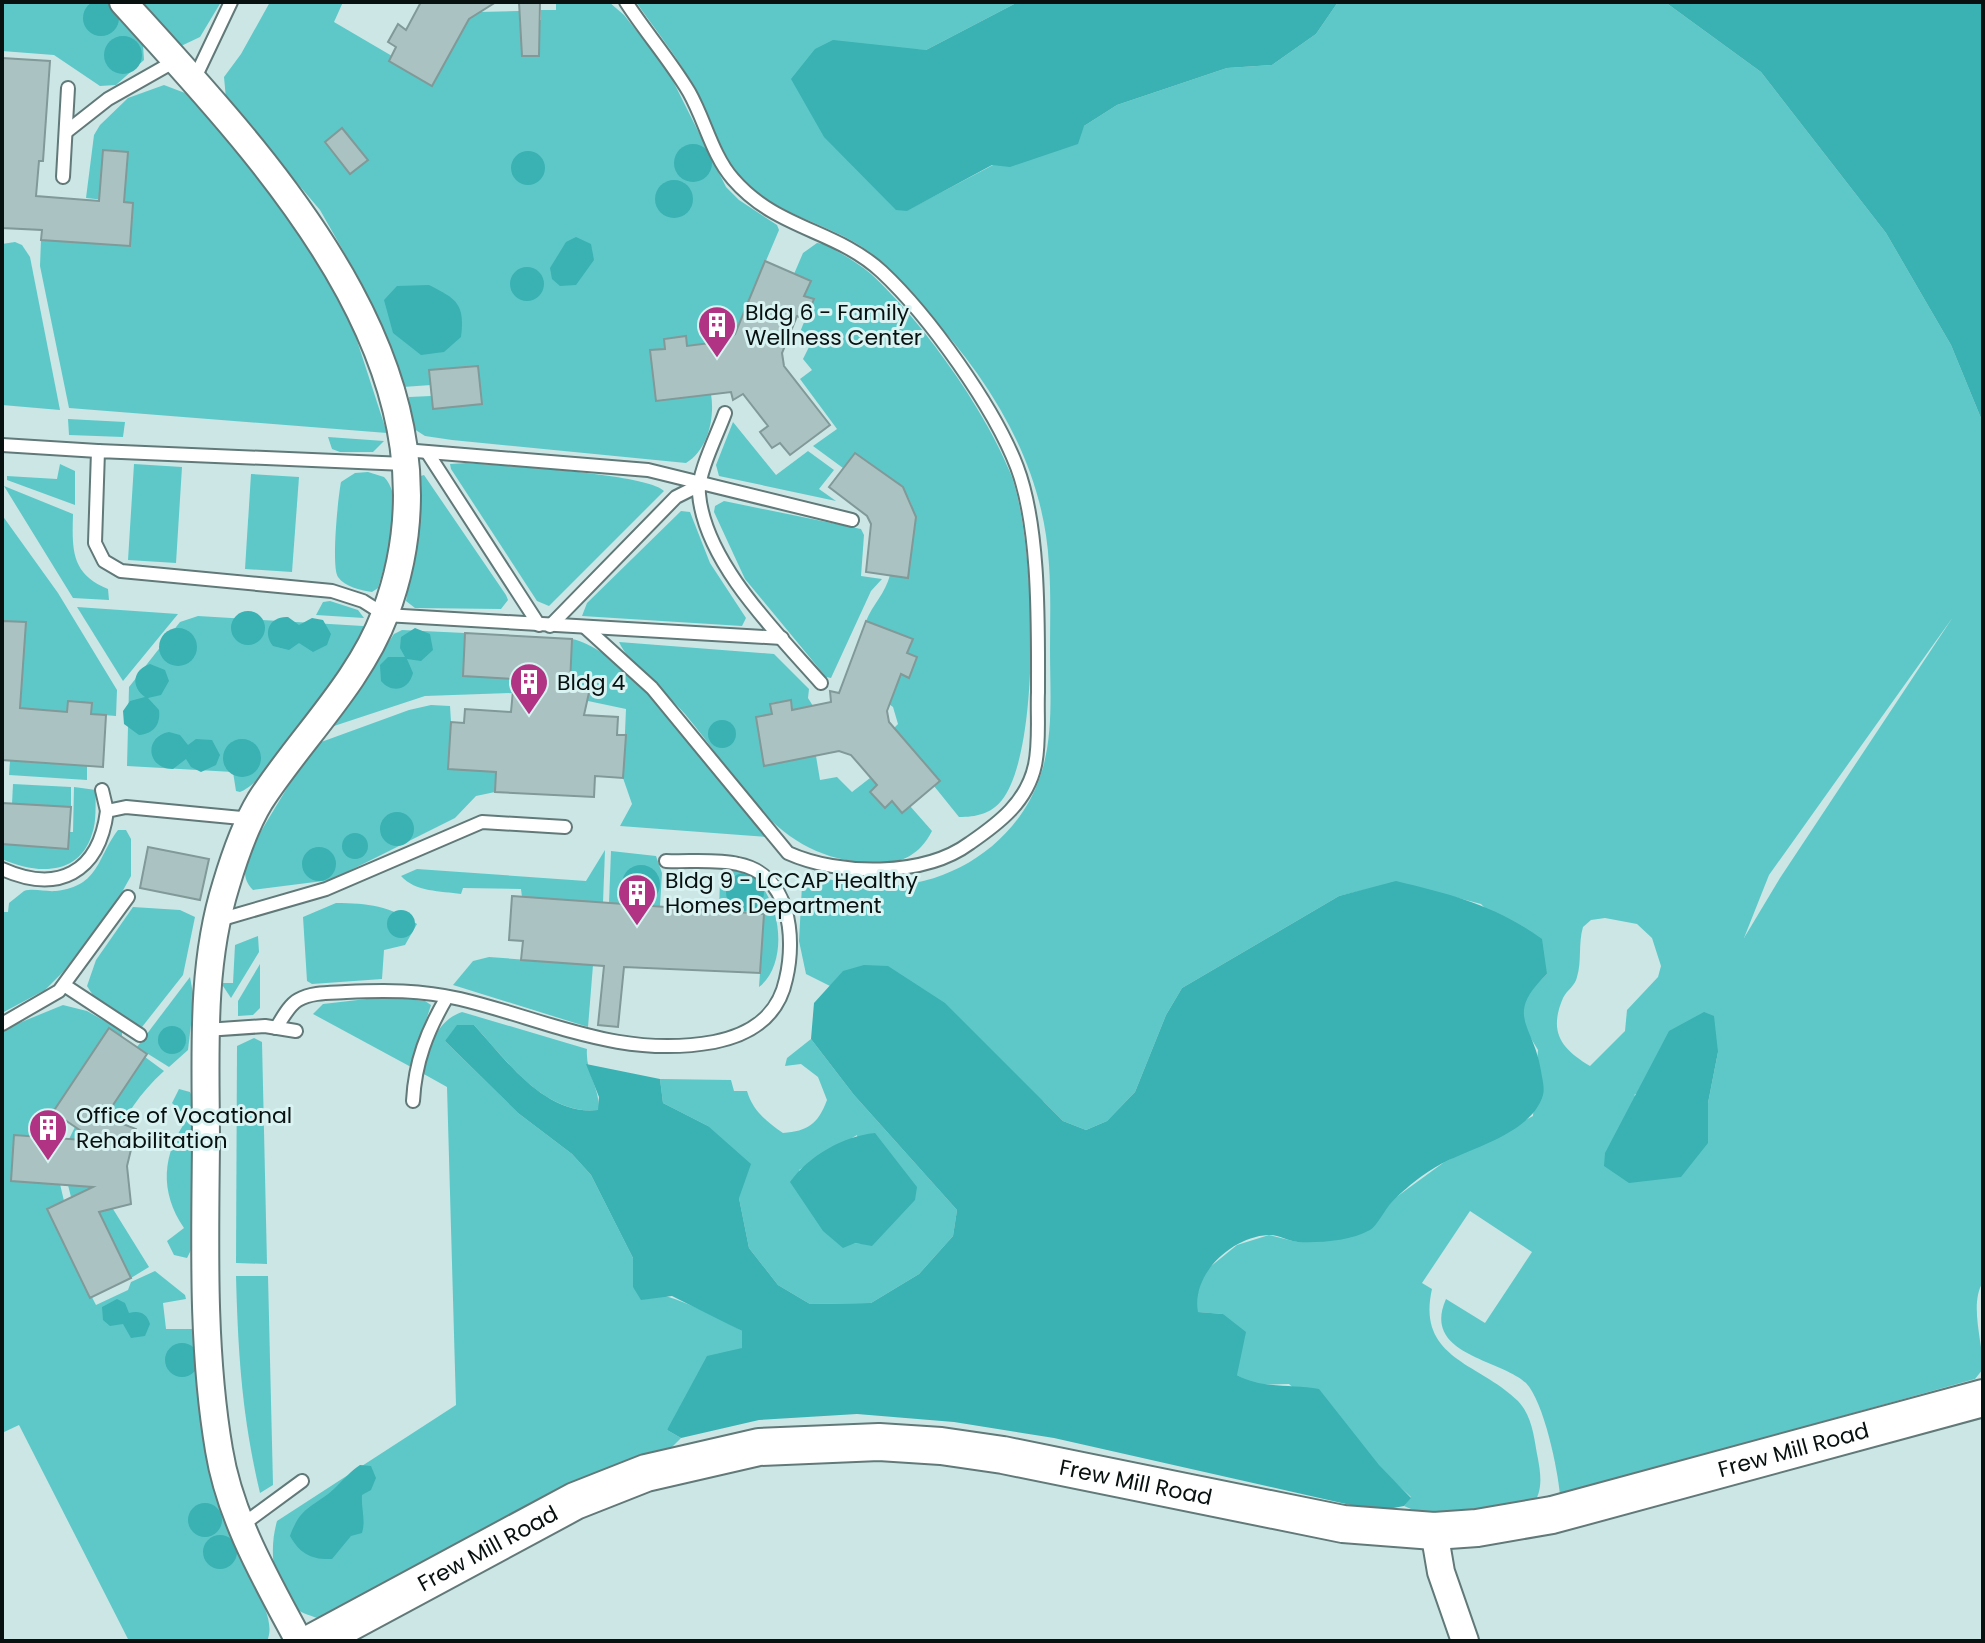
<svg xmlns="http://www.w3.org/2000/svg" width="1985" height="1643" font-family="Poppins,sans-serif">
<rect width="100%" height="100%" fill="#cce6e6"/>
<g fill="#5ec8c8" fill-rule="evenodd">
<polygon points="2,2 103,2 143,45 144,60 116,85 100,86 54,55 2,51"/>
<polygon points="136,2 221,2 200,37 181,46"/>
<path d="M270,2H343L334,22L392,56L389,61L432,86L469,19L479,12L519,11L522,56L539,55L537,20H541V10H556V2H609L624,15L667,69L726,187L739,200L777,225L779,230L735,334L726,341L687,346L686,336L665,339V349L650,351L656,401L711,394C715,418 708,450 686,463L452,440L425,436L411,427L409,397L431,396L433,409L482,404L478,366L430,370L431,385L403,387L361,282L320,210L226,99L224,77L241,54Z"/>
<path d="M636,2H1018L926,50L888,49L906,211L993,165L1084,126L1117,105L1227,68L1272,65L1316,34L1338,2H1665L1761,72L1886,233L1951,345L1983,423V1282C1969,1304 1983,1343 1983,1369L1975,1379L1560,1495C1558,1470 1544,1402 1526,1383C1501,1359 1421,1355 1446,1299L1485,1323L1532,1252L1470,1211L1422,1283L1432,1289C1416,1359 1480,1363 1518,1401C1533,1417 1534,1439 1538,1459C1541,1475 1543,1493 1532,1505C1493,1511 1440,1524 1404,1506L1411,1497L1289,1384L1253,1385L1237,1375L1223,1314L1197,1312L1195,1299L1205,1271L1237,1245L1269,1235L1297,1242L1380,1215L1395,1198L1443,1163L1533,1116L1538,1050L1524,1027L1522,1006L1529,991L1547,974L1481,904L1397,882L1339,896L1182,988L1166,1015L1135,1092L1107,1121L1086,1130L1063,1121L1044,1102L844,971L830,986L806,974L799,941L802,885L813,877C837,880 862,886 886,886C954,885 1018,841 1040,777C1054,737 1050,692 1050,650C1050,622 1051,593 1049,565C1044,467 992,382 927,312C911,294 896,274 877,258C836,223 781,219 742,180C716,154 707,109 688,77C673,51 653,27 636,2ZM1953,617L1780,878L1744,938L1769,875ZM1605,918L1637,924L1652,938L1661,966L1658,977L1627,1010L1625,1031L1590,1066C1562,1049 1548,1033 1563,998C1567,990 1575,986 1577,977C1582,961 1578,944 1583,927L1591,920ZM1718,1052L1708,1103V1143L1634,1095Z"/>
<path d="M164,85L185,93L201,109L310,242L350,319L387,433L69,408L40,266L41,240L130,245L133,203L86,198L94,135L100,125L128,98ZM103,150L128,152L124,199L100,197Z"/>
<polygon points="15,242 22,245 30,257 60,410 2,405 2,244"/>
<path d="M817,243L825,244C840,253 857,262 871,274C922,321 984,408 1010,472C1035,533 1043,747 1002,800C991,814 976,817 959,817L934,786L940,781L894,728L898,724L893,707L889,704L901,674L909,677L917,658L907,653L913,639L866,621C873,604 885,594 890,575L908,577C919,498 922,499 855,453L843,468L813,446L837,429L800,379L812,370L803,359L812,341L798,337L813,300L804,296L810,281L794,274L803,253Z"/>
<polygon points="68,419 125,422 123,437 69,435"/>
<polygon points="733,422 776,475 808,451 834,470 819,489 836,501 719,476 716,465"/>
<polygon points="328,437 384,441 373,452 340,452 332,449"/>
<path d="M466,463C499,466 646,473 664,491L549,606L537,601L451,469L450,464Z"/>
<polygon points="60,464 75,471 75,505 7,480 7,476 57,479"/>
<polygon points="134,464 182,467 176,563 128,560"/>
<path d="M368,472L384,477C407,500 386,560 378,588L372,592C360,590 345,587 338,577C331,567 338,497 341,482L355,473Z"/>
<polygon points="251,474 299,477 292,572 245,569"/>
<polygon points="424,475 506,595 508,600 501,609 415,608 406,601 417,532 417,477"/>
<path d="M4,486L73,514C72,550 71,574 108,589L109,600L73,598Z"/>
<polygon points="724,501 861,529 864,535 861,576 882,579 871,591 831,678 826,677 745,579 714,512 715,506"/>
<polygon points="681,511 690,512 710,563 746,618 742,626 582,616 587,603"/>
<polygon points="2,515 58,593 117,690 116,716 91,714 68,701 67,712 26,709 9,728 20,705 26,623 2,621"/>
<polygon points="330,601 358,610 364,618 316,615 323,602"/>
<polygon points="77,607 178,614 123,681"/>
<path d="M198,616L363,626L365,630C348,661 270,782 240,792L236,791L233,772L127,766L129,687L180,622Z"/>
<polygon points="402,630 465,633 463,676 513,679 513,693 425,696 331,727 394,634"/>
<path d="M572,639C630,650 730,789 766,837L620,826L632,804L623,778L626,709L569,697Z"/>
<path d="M619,642L774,654L809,689L808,698L813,706L792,710L790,700L771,703L772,714L756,717L764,765L816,756L820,780L837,777L852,792L870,778L877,785L870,792L892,801L902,813L910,806L932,831C919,856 901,864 873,863C773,860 742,781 685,714C667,693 629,665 619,642Z"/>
<path d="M431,705L450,706L451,722L496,772L495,792L476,796L455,818L331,880L253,890C241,878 245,867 249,851L313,745L409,710Z"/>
<polygon points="10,761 87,766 87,780 9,775"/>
<polygon points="13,784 71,787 71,807 12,804"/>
<path d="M74,787L96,790C95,804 97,821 92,834C79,877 35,874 2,859V844L68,849L69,832H73Z"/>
<path d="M118,830H126L131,839V876L117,901L63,972L45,990L2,1013V912H8L9,903L24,891C34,888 45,892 56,891C100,886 97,857 118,830Z"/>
<path d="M605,850L603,903L522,897L521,889L463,888L461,894C441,891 415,892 401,876L417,869L586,881Z"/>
<polygon points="611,851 656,856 662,873 660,906 609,903"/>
<path d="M734,868C779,877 794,960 759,987L764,914L719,911L720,879L724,872Z"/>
<path d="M336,903C368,903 390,906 417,924L405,945L384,950L382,979L312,984L307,981L303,917Z"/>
<polygon points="133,907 180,910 195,917 183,975 142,1027 96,1000 87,986 96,960"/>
<polygon points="258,936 259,952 231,998 221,983 233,983 235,945"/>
<polygon points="489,957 593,965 588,1027 453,985 473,961"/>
<polygon points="260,964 260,1008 253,1015 238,1016 238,1001"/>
<polygon points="190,977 194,999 188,1050 169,1067 137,1047"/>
<polygon points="384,997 425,1001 431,1005 411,1067 313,1014 323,1004"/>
<path d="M63,1005L87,1011L122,1031V1037L110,1029L62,1131L63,1139L14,1135L11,1180L60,1184L64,1201L47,1210L96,1305L128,1290L131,1282L155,1271L185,1295L186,1299L163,1303L166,1329H193C198,1416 209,1480 242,1561C250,1582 278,1619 267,1641H129L19,1425L2,1433V1030Z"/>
<path d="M462,1012L587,1049C585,1072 600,1088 599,1110C545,1116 507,1061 474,1025L445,1041L518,1113L572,1154L591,1175L633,1258V1287C673,1296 706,1310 742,1331V1348L667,1430L681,1438L672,1447L627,1461L529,1504L320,1619C313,1616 302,1614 297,1609C271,1588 269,1549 277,1521L456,1405L447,1087L422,1073C430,1049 435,1021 462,1012Z"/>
<polygon points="254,1038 262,1042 267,1264 236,1263 237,1046"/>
<path d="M811,1039L854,1095L957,1210L953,1236L919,1274L871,1303L810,1304L778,1285L749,1248L739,1198L708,1126L663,1103L660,1079L731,1080L734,1091H747C753,1111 766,1121 783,1133C808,1131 818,1124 827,1100L818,1077L801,1064L785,1066L787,1058ZM857,1135L873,1245L854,1243L799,1170Z"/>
<path d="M145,1057L164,1071C140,1093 123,1117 113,1147L69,1139L75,1127L92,1137Z"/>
<path d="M179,1089L190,1092L193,1098L192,1248L187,1258L174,1255L167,1241L184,1228C159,1191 162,1154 188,1118L172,1103Z"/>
<polygon points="107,1184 113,1209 149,1267 131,1278 88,1190 71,1197 68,1185"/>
<path d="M236,1276H268L273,1485L260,1493C242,1417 238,1354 236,1276Z"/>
</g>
<g fill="#3ab1b2">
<circle cx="101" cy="18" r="18"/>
<polygon points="1018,2 1338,2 1316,34 1272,65 1227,68 1117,105 1084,126 1078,144 1010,167 992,165 907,211 896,210 824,137 791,79 815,49 833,40 926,50"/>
<polygon points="1665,2 1983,2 1983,423 1951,345 1886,233 1761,72"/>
<circle cx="123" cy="55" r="19"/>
<circle cx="693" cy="163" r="19"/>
<circle cx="528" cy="168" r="17"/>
<circle cx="674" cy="199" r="19"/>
<polygon points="576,237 591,244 594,260 576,285 560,286 552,279 550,268 566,242"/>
<circle cx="527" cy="284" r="17"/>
<path d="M429,285C457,299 465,304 461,337L444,352L421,355L393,333L384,300L397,286Z"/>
<circle cx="248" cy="628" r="17"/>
<path d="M288,617L299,625L312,618L323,620L331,634L327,645L313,652L299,643L289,650L273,646C262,632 270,616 288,617Z"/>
<path d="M415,628L430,634L433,650L421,661L407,659L413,673C409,690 392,694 381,681L380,665L388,657H405L400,648L401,637Z"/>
<circle cx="178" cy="647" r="19"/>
<path d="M150,664L165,670L169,681L161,695L148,698L159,710C161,725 153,734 139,735L124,724L123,711L130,701L145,697C131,687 132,670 150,664Z"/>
<circle cx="722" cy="734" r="14"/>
<path d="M169,732L180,735L188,745L196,739L212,740L220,755L216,765L201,772L191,767L186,759L173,769C147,769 143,737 169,732Z"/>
<circle cx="242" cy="758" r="19"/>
<circle cx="397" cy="829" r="17"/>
<circle cx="355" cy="846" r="13"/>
<circle cx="319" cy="864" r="17"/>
<circle cx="641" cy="884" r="19"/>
<circle cx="745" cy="892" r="19"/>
<path d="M1396,881C1450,894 1497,906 1542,939L1547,974C1503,1016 1534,1024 1541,1071C1542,1078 1545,1088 1543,1095C1532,1132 1477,1146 1445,1162C1428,1170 1405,1188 1392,1202C1385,1209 1377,1226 1370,1230C1350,1241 1320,1243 1298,1242C1288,1241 1278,1234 1268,1235C1231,1237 1191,1275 1198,1312L1223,1314L1246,1332L1237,1375C1261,1389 1291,1384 1319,1389L1379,1465L1411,1498L1404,1506L1377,1511L1054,1438L954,1422L857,1414L759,1420L681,1438L667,1430L707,1356L742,1348V1331L672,1296L641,1300L633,1287V1258L591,1175L572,1154L518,1113L445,1041L457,1025H474C506,1060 545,1116 598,1110L599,1097L586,1064L660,1079L663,1103L708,1126L751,1164L739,1198L749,1248L778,1285L810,1304L871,1303L919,1274L953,1236L957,1210L854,1095L811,1039L814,1003L843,971L864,965L888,966L945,1003L1063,1121L1086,1130L1107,1121L1135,1092L1166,1015L1182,988L1339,896Z"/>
<circle cx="401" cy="924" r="14"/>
<polygon points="1704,1012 1714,1016 1718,1052 1708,1103 1708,1143 1681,1177 1629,1183 1604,1166 1605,1153 1669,1031"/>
<circle cx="172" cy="1040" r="14"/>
<path d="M875,1133L917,1187L915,1200L872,1246L855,1243L843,1248L823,1231L790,1182C809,1156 843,1136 875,1133Z"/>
<path d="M117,1299L125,1303L129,1313C139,1310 147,1313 150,1324L145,1336L131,1338L123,1324L110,1326L103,1320L102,1307Z"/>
<circle cx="182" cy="1360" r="17"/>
<path d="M360,1465L371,1466L376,1478L371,1490L362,1495C361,1509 366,1520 362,1533L351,1536L332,1559C312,1560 300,1554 290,1536C301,1504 316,1507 337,1486C345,1478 350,1472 360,1465Z"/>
<circle cx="205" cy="1520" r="17"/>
<circle cx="220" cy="1552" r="17"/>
</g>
<g fill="#aac3c2" stroke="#819998" stroke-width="2">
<polygon points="421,2 496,2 469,19 432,86 389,61 396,47 388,42 398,24 406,30"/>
<polygon points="519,2 540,2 539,56 522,56"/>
<polygon points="2,58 50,61 43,161 39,161 36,196 99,201 103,150 128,152 124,202 133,203 130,246 41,240 42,230 2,228"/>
<polygon points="342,128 368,160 350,174 325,142"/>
<polygon points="765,261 811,281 804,296 814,299 806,319 797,316 782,353 784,366 830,425 790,455 780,443 772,448 760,432 768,426 743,394 733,400 731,392 656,401 650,350 665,349 664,339 686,336 687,346 726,341 735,334"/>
<polygon points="478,366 482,404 433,409 429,370"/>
<polygon points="855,453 903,487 916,517 908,578 866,572 871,524 867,516 829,487"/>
<polygon points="2,621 26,622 20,708 67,712 68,701 92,703 91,714 106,715 103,767 2,760"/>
<polygon points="866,621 913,639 907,653 917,657 909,678 901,674 887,711 889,722 940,781 902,813 892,801 885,808 870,792 877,785 851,755 839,751 764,766 756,717 772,714 770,704 791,700 792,710 831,702 830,691 839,693"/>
<polygon points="465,633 572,639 570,684 590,688 584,715 618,717 617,735 626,735 623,778 595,776 594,797 495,792 496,772 448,769 451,722 464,723 465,709 511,712 514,679 463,676"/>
<polygon points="2,803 71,807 68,849 2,844"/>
<polygon points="148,847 209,859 200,900 140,888"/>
<polygon points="512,896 764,914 760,973 624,967 618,1027 598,1025 604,966 521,960 523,941 509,940"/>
<polygon points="109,1028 147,1054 105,1117 136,1129 127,1166 131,1204 99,1212 131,1278 90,1298 47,1209 93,1187 11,1181 14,1135 96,1141 53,1112"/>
</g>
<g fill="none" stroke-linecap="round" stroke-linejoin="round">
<g stroke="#617978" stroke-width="16">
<g id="lane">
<polyline points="193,82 231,2"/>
<polyline points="66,132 108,99 175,61"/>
<polyline points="63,177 68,88"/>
<path d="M725,413C718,433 697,474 699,494C705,563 778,634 821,683"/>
<polyline points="2,445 98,451"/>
<polyline points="404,450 648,470 852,520"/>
<polyline points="427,452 539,625"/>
<polyline points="405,464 98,451 95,543 104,561 121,571 332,591 363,601 385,615 782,638"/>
<polyline points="550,626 676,497 700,485"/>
<path d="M586,628L652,688L788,853C839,876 924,877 970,843C999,823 1027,802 1035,765C1040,742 1037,715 1038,692C1038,626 1040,528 1017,467C994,407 929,316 882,272C836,229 777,230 733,179C712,155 705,120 689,92C670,60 646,33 626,2"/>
<polyline points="102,790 107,811"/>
<path d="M2,869C58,894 99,873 107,811L126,807L252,819"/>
<polyline points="219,920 326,889 482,822 565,827"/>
<polyline points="64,985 140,1035"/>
<polyline points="2,1024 59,991 128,897"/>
<path d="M276,1028C282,1019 289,1005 298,1000C312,992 330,993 346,992C385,990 421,990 460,999C548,1020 620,1059 714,1042C749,1035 778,1018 786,979C796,937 790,874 738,864C716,859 689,862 666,861"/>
<polyline points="206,1030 265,1026 296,1031"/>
<path d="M413,1101C415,1062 427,1031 447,997"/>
<polyline points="242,1525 302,1481"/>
</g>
</g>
<g stroke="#617978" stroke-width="30">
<g id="street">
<path d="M123,2C269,163 475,375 385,614C359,683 300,739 260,801C246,824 234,858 226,885C200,968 206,1058 206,1144C205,1245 202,1350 219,1450C230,1518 267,1581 299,1641"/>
<polyline points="1434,1531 1441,1572 1465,1641"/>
</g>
</g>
<g stroke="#617978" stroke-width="40">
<g id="secondary">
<path id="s1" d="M315,1641L575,1501L646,1473L759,1447L879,1442L941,1446L1003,1455L1343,1524L1434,1531L1477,1528L1552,1515L1983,1398"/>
</g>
</g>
<use href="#lane" stroke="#fff" stroke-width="12"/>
<use href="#street" stroke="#fff" stroke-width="26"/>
<use href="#secondary" stroke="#fff" stroke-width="36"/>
</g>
<defs>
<g id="building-pin" transform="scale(2)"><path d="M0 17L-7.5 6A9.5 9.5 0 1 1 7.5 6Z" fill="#b13484" stroke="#d9f3f3"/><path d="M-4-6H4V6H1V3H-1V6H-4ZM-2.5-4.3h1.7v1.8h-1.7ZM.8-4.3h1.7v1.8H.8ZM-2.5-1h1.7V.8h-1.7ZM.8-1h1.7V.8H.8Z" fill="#fff"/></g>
</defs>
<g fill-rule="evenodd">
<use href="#building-pin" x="717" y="325"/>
<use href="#building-pin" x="529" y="682"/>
<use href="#building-pin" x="637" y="893"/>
<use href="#building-pin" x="48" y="1128"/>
</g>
<g text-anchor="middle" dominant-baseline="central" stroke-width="6" stroke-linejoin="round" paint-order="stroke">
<g font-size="22" fill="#081010" stroke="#d9f3f3" text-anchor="start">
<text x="745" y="312">Bldg 6 - Family<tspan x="745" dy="25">Wellness Center</tspan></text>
<text x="557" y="682">Bldg 4</text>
<text x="665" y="880">Bldg 9 - LCCAP Healthy<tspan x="665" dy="25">Homes Department</tspan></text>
<text x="76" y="1115">Office of Vocational<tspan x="76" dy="25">Rehabilitation</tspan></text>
</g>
<g font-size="22" fill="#081010" stroke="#d9f3f3">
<text stroke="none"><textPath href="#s1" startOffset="1540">Frew Mill Road</textPath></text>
<text stroke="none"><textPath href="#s1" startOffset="868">Frew Mill Road</textPath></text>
<text stroke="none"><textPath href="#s1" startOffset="196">Frew Mill Road</textPath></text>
</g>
</g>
<rect width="1985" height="1643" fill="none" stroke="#081010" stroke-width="8"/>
</svg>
